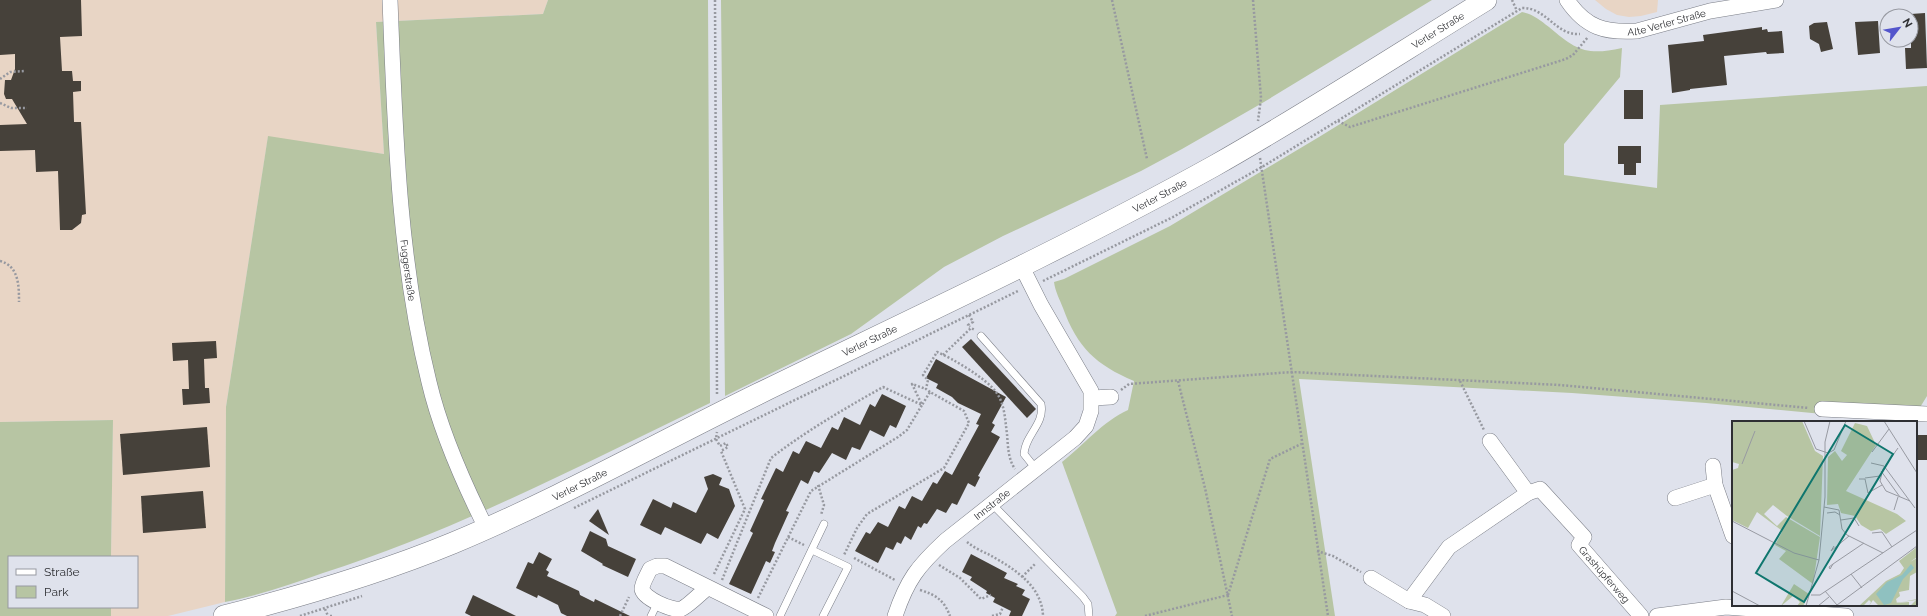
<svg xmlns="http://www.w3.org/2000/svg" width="1927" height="616" font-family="Raleway,sans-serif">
<rect width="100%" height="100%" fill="#dfe2ec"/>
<g fill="#e8d5c5">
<polygon points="0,0 548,0 543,14 376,22 384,154 268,137 226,407 225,602 168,616 111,616 111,607 137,607 137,557 111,557 113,420 0,422"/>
<polygon points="1595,0 1658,0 1657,12 1641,16 1629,17 1617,15 1606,9"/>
</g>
<g fill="#b7c5a3">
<path d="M548,0H708L710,403C583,464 458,530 323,573C291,584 258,596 225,602L226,407L268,136L384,154L376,22L543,14Z"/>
<polygon points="721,0 1432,0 1264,102 1182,149 1141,171 1003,236 944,267 851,334 725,396"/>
<path d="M1522,12C1533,14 1540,20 1549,27C1576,50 1586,56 1622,48L1620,77L1564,144V175L1657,188L1660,105L1927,86V396L1919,409L1854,417L1706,403L1572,393L1299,379L1335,616H1115L1117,613L1062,462C1084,445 1103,421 1128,410L1134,381C1096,365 1077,347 1063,308C1060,300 1055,291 1054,282L1064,279L1170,226L1319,137Z"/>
<polygon points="113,420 111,557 9,557 9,607 111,607 111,616 0,616 0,422"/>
</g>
<g fill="#46413a">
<polygon points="0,0 81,0 82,36 60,37 62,71 72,71 73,81 81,81 81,91 73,92 74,122 81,122 86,214 82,215 81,223 72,230 60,230 58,171 36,172 35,150 0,151 0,125 27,124 12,99 6,99 4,94 5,80 11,80 15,69 15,54 0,55"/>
<polygon points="1925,13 1927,68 1906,69 1905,48 1911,48 1911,14"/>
<polygon points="1878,21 1880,53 1858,55 1855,22"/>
<polygon points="1827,22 1833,49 1821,52 1819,44 1810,39 1809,26 1814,23"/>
<polygon points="1762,27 1762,30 1767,29 1768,32 1782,31 1784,53 1767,54 1766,52 1724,56 1727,85 1690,89 1690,90 1672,93 1668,45 1704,41 1703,35"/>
<rect x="1624" y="90" width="19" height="29"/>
<polygon points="1618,146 1641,146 1641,163 1636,163 1636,175 1624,175 1624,164 1618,164"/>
<polygon points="971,339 1036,409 1027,418 962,347"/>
<polygon points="216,341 217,358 204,359 205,388 209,388 210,403 183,405 182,389 189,389 188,360 173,361 172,343"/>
<polygon points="936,359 1006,397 992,423 995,425 991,432 1000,437 978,476 980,477 975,487 968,483 957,505 952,503 946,513 937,509 927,524 924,523 921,528 918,526 911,540 905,536 901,544 897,542 893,550 886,547 878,563 855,551 866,532 870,534 878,522 888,527 899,506 905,509 912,496 922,501 933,482 937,484 945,471 952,475 979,425 976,424 981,414 958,403 952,397 936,388 938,384 926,378"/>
<polygon points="882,394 906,406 896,428 890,425 884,437 870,430 860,450 852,447 846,460 832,453 819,473 814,471 808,484 801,480 786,511 789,512 775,543 772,551 775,552 770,563 766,561 751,594 729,584 753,533 750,531 764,500 761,499 776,468 783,472 793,451 799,454 806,441 821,448 832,427 838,430 844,417 860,425 870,404 875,407"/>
<polygon points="207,427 210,467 123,475 120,434"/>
<rect x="1916" y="435" width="11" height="25"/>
<polygon points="713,474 722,478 719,485 729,489 735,506 718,539 707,533 701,544 665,527 661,535 640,525 653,499 671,508 673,502 696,513 708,489 704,477"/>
<polygon points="203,491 206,528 143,533 141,496"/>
<polygon points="598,509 609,535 589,521"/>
<polygon points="590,531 606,539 608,546 636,559 628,577 602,565 603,564 581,551"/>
<polygon points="539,552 552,559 546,570 549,572 547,576 579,591 580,595 594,602 595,599 630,616 567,616 561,613 558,605 538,595 537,598 516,588 528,562 533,564"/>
<polygon points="971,554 1007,573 1004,578 1018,584 1016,586 1025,590 1022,595 1030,599 1022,616 1009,616 1011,611 993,602 995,598 986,593 987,591 970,580 972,577 962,572"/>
<polygon points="473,595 516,616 471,616 465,613"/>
</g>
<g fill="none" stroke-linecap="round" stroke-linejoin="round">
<g stroke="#7b7e87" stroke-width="8">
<g id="lane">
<path d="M981,336L1041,404C1045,424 1025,435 1024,454L1036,469"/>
<polyline points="992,504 1083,597 1088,604 1089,616"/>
<polyline points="812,550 848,567 823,616"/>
<polyline points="651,616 658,602"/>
<polyline points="780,616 824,524"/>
</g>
</g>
<g stroke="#7b7e87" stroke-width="16">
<g id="street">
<path id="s1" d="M390,0C395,128 398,257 429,382C441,433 463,482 486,528"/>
<path id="s2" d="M1567,0C1586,28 1605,33 1637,31L1710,11L1776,0"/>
<polyline points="1092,398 1111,397"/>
<polyline points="1822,409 1927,414"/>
<polyline points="1713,466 1715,485 1733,536"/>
<path id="s3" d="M1528,493L1540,489L1584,537L1579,545L1641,616"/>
<polyline points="1675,498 1715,485"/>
<polyline points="1371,578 1409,601"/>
<path d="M707,588C701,593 687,607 681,609C672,611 643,598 642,589C642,583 648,574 650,569L657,566H665L766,616"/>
<path id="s4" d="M895,616C907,580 918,566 945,541L1075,438L1086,426L1091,411V391L1041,305L1021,265"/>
<polyline points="1443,616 1425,605 1409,601 1449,547 1528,493 1490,441"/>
<polyline points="1657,616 1726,607 1846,616"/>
</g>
</g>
<g stroke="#7b7e87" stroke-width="22">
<g id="secondary">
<path id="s5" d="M224,616C302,596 378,574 453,543C558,499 656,444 758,394C910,320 1066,248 1214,166C1306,114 1395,56 1486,0"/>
</g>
</g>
<g stroke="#9799a0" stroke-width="2.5" stroke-dasharray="2 2" stroke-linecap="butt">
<polyline points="715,0 717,395"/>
<polyline points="1112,0 1147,159"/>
<polyline points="1253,0 1261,98 1258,121"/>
<polyline points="1512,0 1517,11"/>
<polyline points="0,79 10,72 25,71"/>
<polyline points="0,103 11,108 27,108"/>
<polyline points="1338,121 1350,127 1566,59 1573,55 1588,37"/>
<polyline points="1260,158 1328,616"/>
<path d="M0,261C19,266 19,286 19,302"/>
<path d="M1043,281L1173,217L1262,167L1522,8C1546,7 1556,36 1580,34"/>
<polyline points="969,315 973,322 968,325 970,327"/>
<polyline points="943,355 971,328 975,330"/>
<polyline points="1178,381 1205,488 1232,616"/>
<polyline points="1460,381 1484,430"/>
<polyline points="1121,390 1129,384 1292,372 1560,385 1809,408"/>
<path d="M930,392L926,389L928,380L923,375L937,352C952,358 987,379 996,392C1005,404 1005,420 1007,434C1008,446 1008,459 1015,469"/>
<polyline points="818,485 824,505 821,515"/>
<polyline points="574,508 1018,291"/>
<polyline points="788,537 804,545"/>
<path d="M967,542C973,547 981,551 988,554C1013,568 1042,585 1043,616"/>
<polyline points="1317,551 1333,556 1361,572"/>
<polyline points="854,558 895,580"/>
<polyline points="939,565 960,578 981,599 991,595"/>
<polyline points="714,574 745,509 721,451 728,447 726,443 720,446 716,439 717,432"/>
<polyline points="1022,577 1036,563"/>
<path d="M722,580L771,458C806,431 844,409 883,387L922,405L930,392L964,411L969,423L944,468L867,514L857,528L844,555"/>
<path d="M920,590C936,595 944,600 950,616"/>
<polyline points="1228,595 1270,459 1301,444"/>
<polyline points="758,598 811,491 898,437 907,430 922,405 912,384 926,389"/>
<polyline points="325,609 328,616"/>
<polyline points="300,616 362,596"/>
<polyline points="330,616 334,616"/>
<polyline points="620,616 629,597"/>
<polyline points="992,616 1000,614 1003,607"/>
<polyline points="1145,616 1228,595"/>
</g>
<use href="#lane" stroke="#fff" stroke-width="7"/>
<use href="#street" stroke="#fff" stroke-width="15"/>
<use href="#secondary" stroke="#fff" stroke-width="21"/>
</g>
<g text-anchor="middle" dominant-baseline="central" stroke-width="4" stroke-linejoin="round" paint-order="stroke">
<g font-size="10" fill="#2e2f33" stroke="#dfe2ec">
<text stroke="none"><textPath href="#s2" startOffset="112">Alte Verler Straße</textPath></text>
<text stroke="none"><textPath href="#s5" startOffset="1352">Verler Straße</textPath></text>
<text stroke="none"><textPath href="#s5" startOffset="1028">Verler Straße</textPath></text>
<text stroke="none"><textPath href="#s1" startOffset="271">Fuggerstraße</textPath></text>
<text stroke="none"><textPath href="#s5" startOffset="704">Verler Straße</textPath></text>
<text stroke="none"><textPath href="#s5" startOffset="380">Verler Straße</textPath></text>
<text stroke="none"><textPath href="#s4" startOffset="151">Innstraße</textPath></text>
<text stroke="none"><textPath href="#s3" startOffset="126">Grashüpferweg</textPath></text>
</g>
</g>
<g transform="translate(1732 421)">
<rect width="185" height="185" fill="#dfe2ec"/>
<path d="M0,0H70L83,30L91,35L88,115L55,95L41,84L32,93L45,105L54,96L88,116L81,163L47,138L54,130L43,124L50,111L49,109L25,91L16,107L0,99V49L6,47L7,43L0,41ZM123,2L135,5L144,24L114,70L165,93L174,100L154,113L148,108L139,110L129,104L123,95L109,92L106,83L95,84L96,36L103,30L110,40L115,34L109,30ZM185,126V136L178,141L185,137V151L178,155L177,169L167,171L168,175L164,178L165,182L185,178V185H178L184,179L163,182L177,181V185H147L141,179L137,185L139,181L137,179L131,185H127L154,160L168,153L172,147L167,140ZM62,163L77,173L71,185H65L68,181L61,175L49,185Z" fill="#b7c5a3"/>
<path d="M179,143L182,147L171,158L159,182L152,184L144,173L155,161L170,154Z" fill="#8fc1c0"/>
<path fill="none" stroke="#989aa2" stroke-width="1" d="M72,0L84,28L96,32L102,29L114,0M152,0L185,52M166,27L151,48L148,60L154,70L178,80M140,31L157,8M139,42L152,45L183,87M10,43L23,10M149,50L168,76M133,57L148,55M127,58H133L136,72L150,64M92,86L107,89L110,108L115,114L151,132M162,89L166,76M95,92L103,91L108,94M109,99L122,97L127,105M0,100L62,132L87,139M140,112L150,111L160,126M102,125L99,130L117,115M101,143L97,146L98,148L101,143L132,122M119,153L130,167M0,170L28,185M93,170L105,184L185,125M79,174H88L185,109M74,185L87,139L93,76V21L98,0M86,185L97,176"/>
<path fill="#0f766e" fill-opacity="0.15" stroke="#0f766e" stroke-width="2" d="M113,4L161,33L72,181L24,152Z"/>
<rect width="185" height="185" fill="none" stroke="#2e2f33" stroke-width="2"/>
</g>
<rect x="8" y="556" width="130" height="52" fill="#dfe2ec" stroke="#989aa2"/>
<rect x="16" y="569" width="20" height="6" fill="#ffffff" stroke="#989aa2"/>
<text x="44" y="576" font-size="12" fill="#2e2f33">Straße</text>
<rect x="16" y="586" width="20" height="12" fill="#b7c5a3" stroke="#989aa2"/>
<text x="44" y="596" font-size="12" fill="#2e2f33">Park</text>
<g transform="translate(1899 28) rotate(59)"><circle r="19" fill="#dfe2ec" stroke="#989aa2"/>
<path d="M0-3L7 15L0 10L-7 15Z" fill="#5355cc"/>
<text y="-6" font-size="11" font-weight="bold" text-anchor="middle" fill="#2e2f33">N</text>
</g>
</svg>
